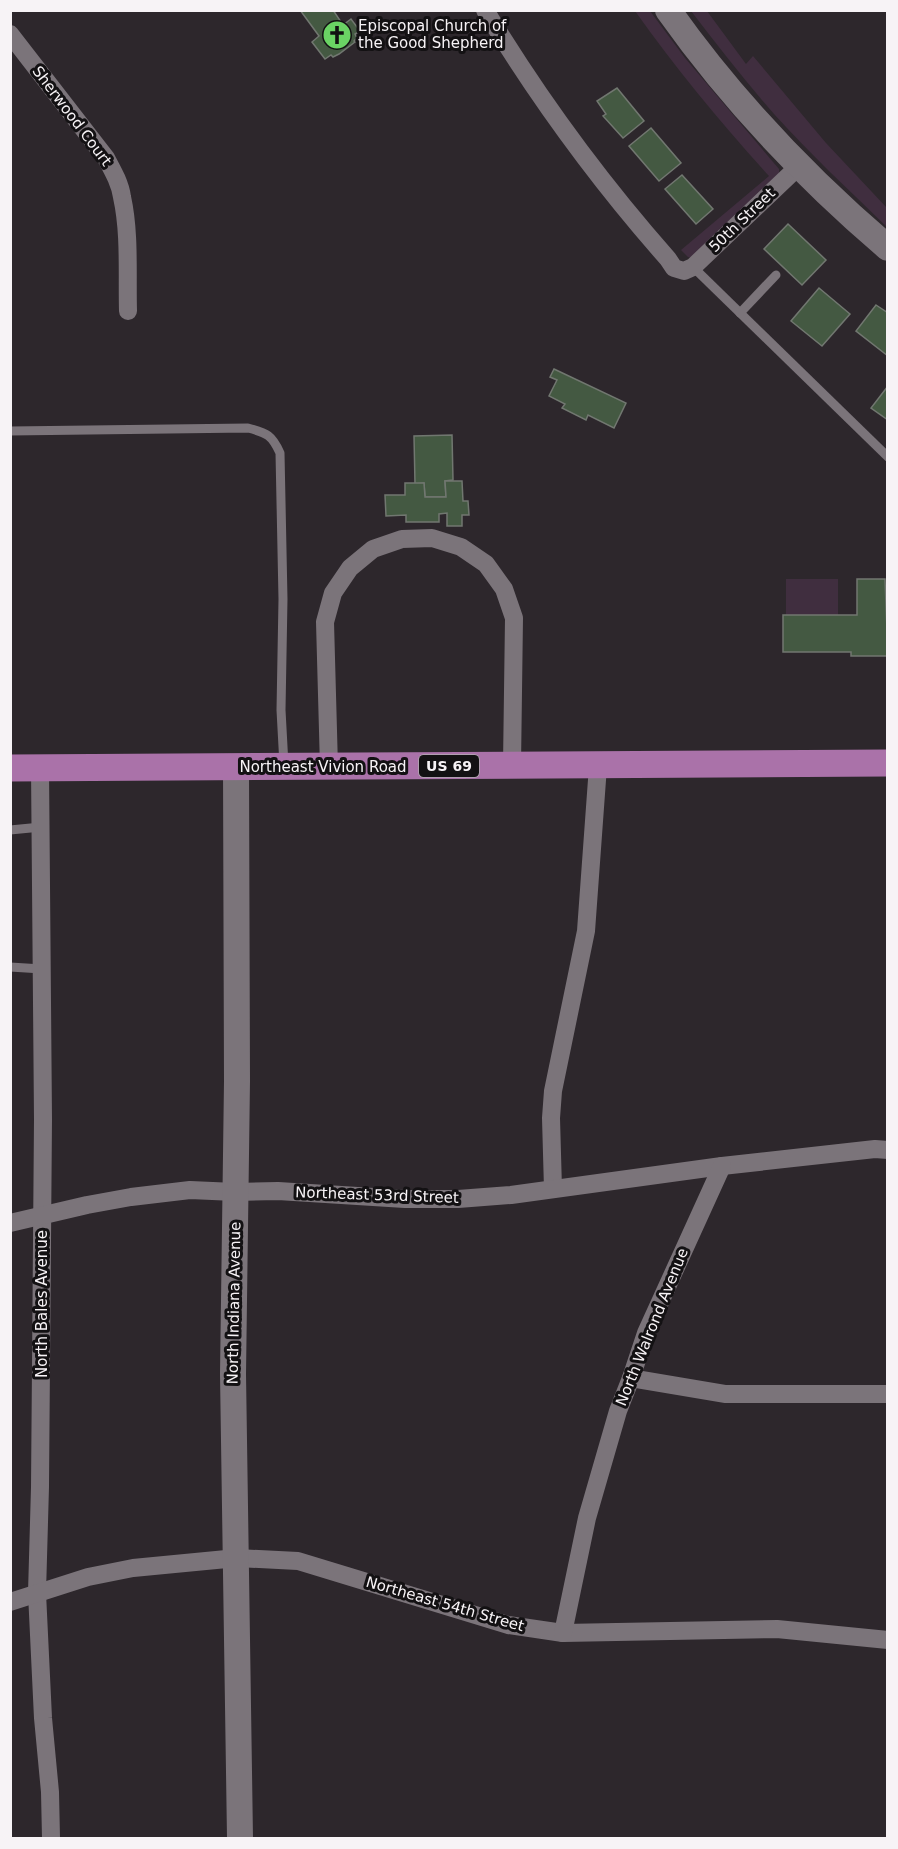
<svg xmlns="http://www.w3.org/2000/svg" width="898" height="1849" font-family="'DejaVu Sans',sans-serif">
<rect width="100%" height="100%" fill="#2d272c"/>
<g fill="#402e3f">
<path d="M635,11H650L685,58L779,169V176L692,258L688,257L681,250L769,176C721,123 676,69 635,11Z"/>
<path d="M691,11H707L746,64L753,56L826,143L887,208V227C849,190 810,154 774,114C745,81 718,46 691,11Z"/>
<rect x="786" y="579" width="52" height="36"/>
</g>
<g fill="#445942" stroke="#717770" stroke-width="1.5">
<polygon points="300,10 333,10 343,25 351,19 360,31 355,34 357,38 354,41 355,42 339,54 333,57 331,55 325,59 312,42 319,36"/>
<polygon points="617,88 644,121 623,138 603,116 606,114 597,101"/>
<polygon points="651,128 681,163 659,181 629,146"/>
<polygon points="682,175 713,209 696,224 665,189"/>
<polygon points="788,224 826,260 802,285 764,249"/>
<polygon points="819,288 850,314 822,346 791,321"/>
<polygon points="876,305 888,313 888,356 856,331"/>
<polygon points="554,369 626,403 614,428 588,415 586,420 562,408 565,404 549,396 557,380 550,377"/>
<polygon points="888,386 888,420 871,408"/>
<polygon points="452,435 453,480 445,481 446,497 425,497 424,483 415,484 414,436"/>
<polygon points="445,481 462,481 463,501 468,501 469,515 462,515 462,526 447,526 447,513 439,514 439,522 406,522 406,515 386,516 385,495 405,495 405,483 424,483 425,497 446,497"/>
<polygon points="857,579 885,579 888,656 851,656 851,652 783,652 783,615 857,615"/>
</g>
<g fill="none" stroke-linecap="round" stroke-linejoin="round">
<g stroke="#7b747a" stroke-width="9">
<polyline points="693,267 888,457"/>
<polyline points="740,313 776,275"/>
<path d="M10,431L248,428C267,433 272,435 280,453L283,599L281,710L284,765"/>
<polyline points="10,830 41,827"/>
<polyline points="10,967 42,969"/>
</g>
<g stroke="#7b747a" stroke-width="18">
<path d="M485,10C539,99 599,181 668,259L674,268L684,271L693,267L799,166"/>
<path d="M10,34L106,158C113,171 120,183 122,197C130,233 127,274 128,311"/>
<polyline points="329,767 325,622 333,593 350,568 373,549 402,539 432,538 461,547 486,564 504,589 514,618 512,765"/>
<polyline points="40,768 43,1119 40,1487 37,1593 43,1718 50,1792 51,1838"/>
<polyline points="553,1189 551,1118 553,1091 586,931 598,766"/>
<polyline points="10,1223 87,1205 131,1197 190,1190 235,1192 278,1191 405,1199 458,1199 511,1195 722,1166 875,1149 888,1150"/>
<polyline points="631,1378 726,1394 888,1394"/>
<polyline points="10,1602 88,1577 133,1568 237,1558 298,1561 508,1625 563,1633 777,1629 888,1640"/>
<polyline points="563,1633 587,1518 618,1411 631,1378 646,1333 722,1166"/>
</g>
<g stroke="#7b747a" stroke-width="26">
<path d="M668,10C731,99 806,178 888,248"/>
<polyline points="236,768 237,1081 233,1374 240,1838"/>
</g>
<polyline stroke="#aa72a9" stroke-width="27" points="10,768 888,763"/>
</g>
<defs>
<g id="church-disc" transform="scale(1.5)"><circle r="9.5" fill="#6ad364" stroke="#131113"/><path d="M-1.2-6h2.4v3.5h3.3v2.4h-3.3V6h-2.4V-.1h-3.3v-2.4h3.3Z" fill="#111"/></g>
</defs>
<g fill-rule="evenodd">
<use href="#church-disc" x="337" y="35"/>
</g>
<g text-anchor="middle" dominant-baseline="central" stroke-width="6" stroke-linejoin="round" paint-order="stroke">
<rect fill="#131113" stroke="#b3afb2" stroke-width="1.5" x="419" y="755" width="60" height="22" rx="4.5"/>
<g font-size="14" font-weight="bold" fill="#f7f3f6">
<text x="449" y="766">US 69</text>
</g>
<g font-size="15" fill="#f7f3f6" stroke="#131113" text-anchor="start">
<text x="358" y="26">Episcopal Church of<tspan x="358" dy="17">the Good Shepherd</tspan></text>
</g>
<g font-size="15" fill="#f7f3f6" stroke="#131113">
<text transform="translate(72 116) rotate(53)">Sherwood Court</text>
<text transform="translate(742 220) rotate(-44)">50th Street</text>
<text x="323" y="767">Northeast Vivion Road</text>
<text transform="translate(377 1195) rotate(2)">Northeast 53rd Street</text>
<text transform="translate(234 1303) rotate(-89)">North Indiana Avenue</text>
<text transform="translate(42 1304) rotate(-90)">North Bales Avenue</text>
<text transform="translate(652 1327) rotate(-68)">North Walrond Avenue</text>
<text transform="translate(445 1604) rotate(16)">Northeast 54th Street</text>
</g>
</g>
<rect width="898" height="1849" fill="none" stroke="#f7f3f6" stroke-width="24"/>
</svg>
